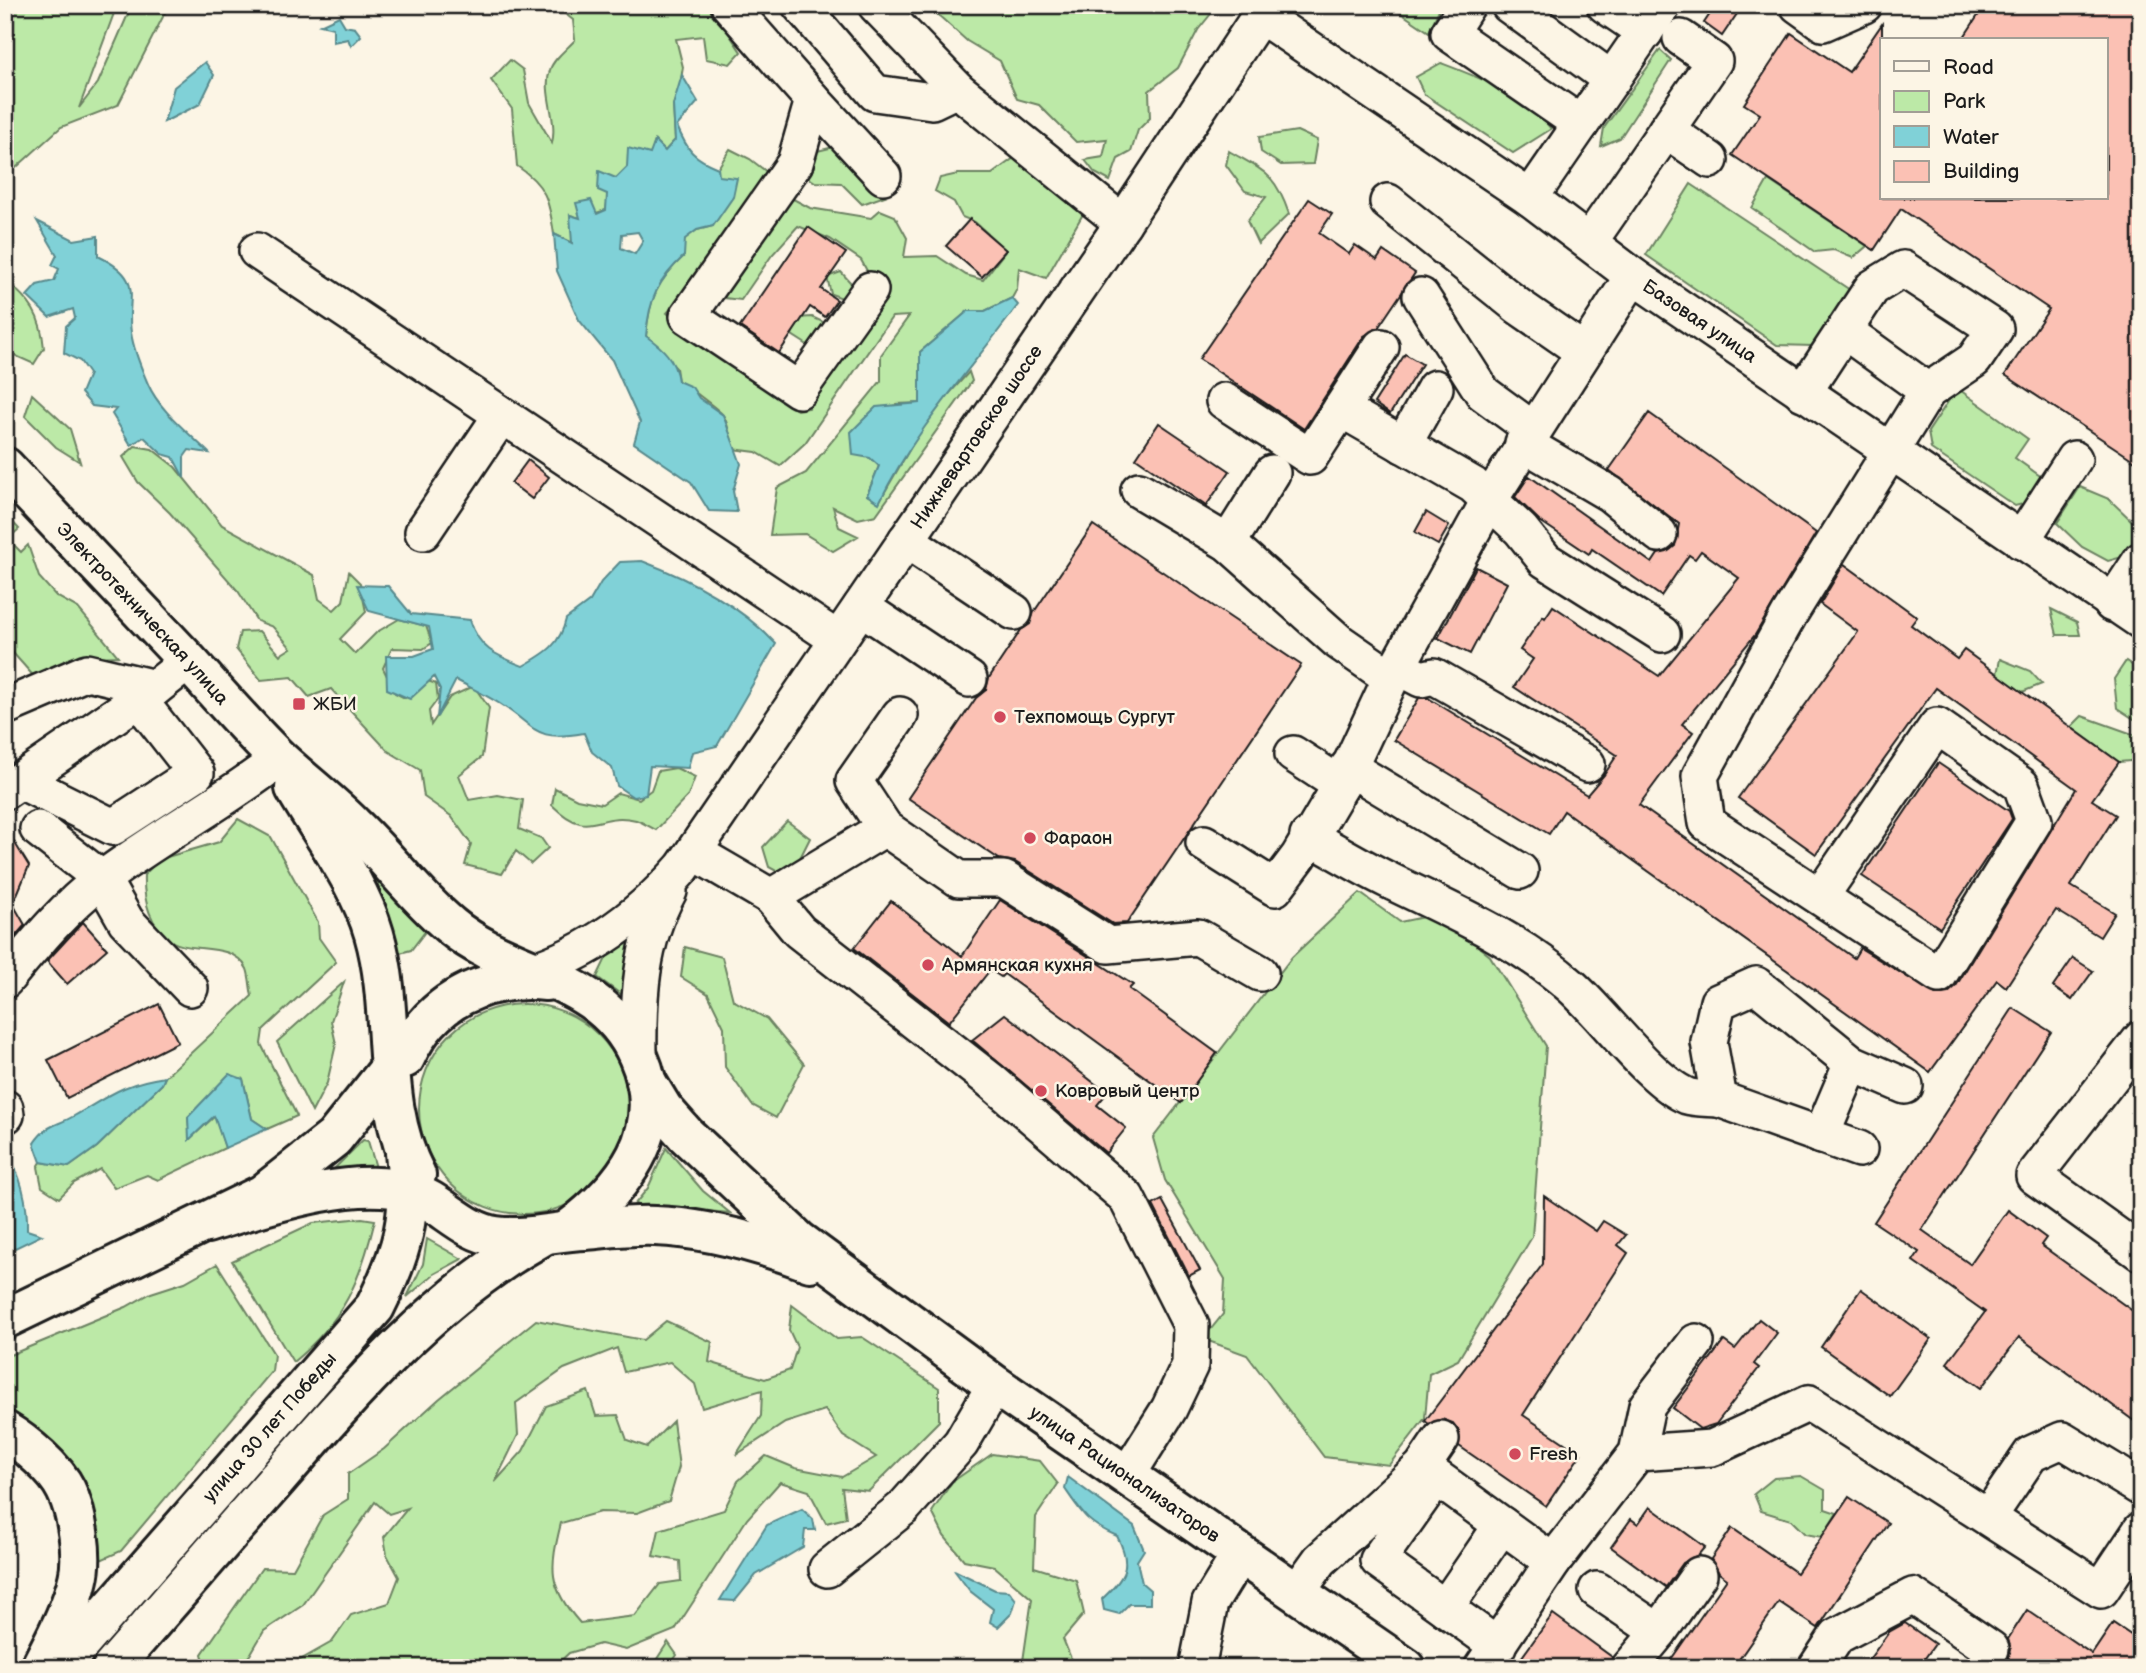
<svg xmlns="http://www.w3.org/2000/svg" width="2146" height="1673" font-family="'Balsamiq Sans',sans-serif">
<rect width="100%" height="100%" fill="#fcf5e5"/>
<filter id="ink" filterUnits="userSpaceOnUse"><feTurbulence type="fractalNoise" baseFrequency=".0143" numOctaves="2"/><feDisplacementMap in="SourceGraphic" scale="14" xChannelSelector="R" yChannelSelector="G"/><feConvolveMatrix kernelMatrix="1 2 1 2 8 2 1 2 1" color-interpolation-filters="sRGB"/></filter>
<g filter="url(#ink)">
<g fill="#bce9a7" stroke="#6c8262" stroke-width="2" fill-rule="evenodd">
<polygon points="5,5 117,5 79,108 98,83 132,5 169,5 118,105 61,127 8,175 5,175"/>
<path d="M554,5H710L741,52L730,64L706,59L703,36L676,39L683,67L679,91L673,105L675,140L665,151L655,141L651,154C626,167 608,179 606,210L580,218L570,215L573,243L554,234C549,200 546,185 517,166L512,109L491,80L510,60L523,70L529,103L552,143C558,119 542,93 550,70C553,59 567,49 575,40L573,20Z"/>
<polygon points="927,5 1218,5 1198,30 1178,68 1149,91 1150,118 1138,130 1131,152 1118,159 1110,181 1095,173 1085,160 1103,157 1107,139 1076,142 1039,105 1017,99 1000,61 967,41"/>
<polygon points="1389,5 1441,5 1429,32"/>
<polygon points="1660,50 1671,60 1620,138 1601,146 1604,128"/>
<path d="M1441,63C1478,77 1527,95 1551,129L1513,153L1424,94L1416,77Z"/>
<polygon points="1297,131 1317,140 1313,164 1281,165 1261,152 1259,137"/>
<polygon points="838,146 861,179 885,196 862,204 841,183 815,182 800,172 809,153"/>
<path d="M730,149L750,159L772,176L719,255L667,313L736,370L797,410L809,408L815,380L877,289L861,260L830,239L798,226L772,255L741,300L724,298L716,277L784,194L810,208L871,218L880,210L895,216L907,238L904,257L937,256L966,275L983,280L1006,250L975,222L962,217L954,202L935,191L940,178L958,174H992L1018,155L1070,196L1083,214L1046,278L1019,268L1017,289L1012,298L985,311H968L920,352V403L896,404L871,458L879,466L867,495L879,502L929,416L969,372L972,381L876,515L858,519L833,507L839,527L858,536L833,551L805,534L770,535L777,488L806,473L881,381V355L909,316L892,317L805,443L780,466L756,452L733,449C730,440 729,423 723,415C719,410 685,384 678,381L676,368L646,336C649,299 657,281 684,256V239L697,230L713,226L718,168Z"/>
<path d="M1229,151C1265,172 1275,173 1289,214L1258,244L1247,221L1266,197L1245,191L1226,165Z"/>
<polygon points="1768,180 1867,246 1853,258 1834,250 1815,252 1752,208"/>
<polygon points="1691,184 1850,290 1813,346 1777,345 1646,255"/>
<polygon points="841,272 851,283 845,299 831,294 827,277"/>
<path d="M5,280C31,301 41,315 44,348L34,364L16,356L5,345Z"/>
<polygon points="812,317 823,322 821,342 809,346 792,335 797,318"/>
<polygon points="1957,388 2028,439 2015,458 2043,478 2027,503 2015,506 1931,449 1928,432"/>
<polygon points="32,394 70,429 80,462 56,447 25,416"/>
<polygon points="135,446 152,449 175,467 222,525 314,575 319,599 334,610 343,601 349,572 360,583 366,612 340,639 355,654 377,632 399,619 426,626 432,643 423,649 392,648 383,668 395,693 405,698 428,681 436,684 438,699 429,711 431,725 450,697 474,686 489,708 482,757 459,775 469,800 498,795 523,800 519,829 541,838 548,848 531,864 516,851 502,874 465,865 471,844 451,816 424,797 420,770 388,751 331,689 309,697 292,677 261,680 236,649 240,632 259,631 280,655 291,648 273,627 257,621 238,591 170,513 138,482 123,457"/>
<polygon points="2080,487 2109,499 2133,522 2132,544 2126,556 2108,561 2082,547 2057,523"/>
<polygon points="8,517 19,529 8,539 21,552 28,545 39,577 56,596 78,608 118,656 98,657 37,680 5,644 5,520"/>
<polygon points="2051,609 2077,622 2080,635 2057,635"/>
<polygon points="2000,659 2030,671 2042,684 2022,692 1997,674"/>
<polygon points="2126,661 2141,671 2141,713 2134,719 2117,708 2114,679"/>
<polygon points="2082,716 2141,737 2141,760 2119,762 2071,727"/>
<path d="M676,768L695,777L688,796L656,830C650,827 642,822 636,820C596,810 591,843 552,805L555,788L577,799L602,804L618,793L639,799L651,790L658,771Z"/>
<path d="M238,819L271,837L318,922L319,938L336,962L263,1030L261,1044L297,1116L267,1129L252,1119L243,1079L188,1117L190,1139L215,1116L225,1148L158,1180L147,1175L114,1188L100,1169L74,1183L59,1198L42,1187L38,1167L41,1162L69,1167L97,1147L162,1084L165,1077L252,996C250,988 250,977 247,969C233,941 191,953 173,942C150,928 143,900 144,875L160,859L219,842Z"/>
<polygon points="787,821 810,838 797,864 780,873 769,867 763,847"/>
<polygon points="348,850 427,929 411,950 396,954"/>
<polygon points="1360,893 1400,922 1438,914 1490,956 1546,1046 1532,1237 1458,1360 1429,1374 1425,1418 1389,1465 1324,1457 1247,1355 1203,1339 1223,1314 1225,1279 1165,1180 1153,1138 1292,957"/>
<polygon points="644,921 626,998 597,977 608,954"/>
<polygon points="685,947 722,957 733,1000 767,1019 804,1064 776,1118 752,1105 725,1067 724,1027 708,994 681,977"/>
<polygon points="344,982 331,1021 336,1044 327,1083 312,1112 277,1042"/>
<circle cx="524" cy="1109" r="105"/>
<polygon points="363,1140 368,1141 377,1171 326,1177"/>
<polygon points="666,1148 703,1191 730,1213 634,1205 648,1188"/>
<path d="M362,1218L375,1220C360,1282 344,1320 293,1362L232,1261L313,1223Z"/>
<polygon points="427,1239 462,1259 434,1274 407,1297 423,1264"/>
<polygon points="217,1264 274,1354 272,1371 121,1551 94,1563 5,1413 5,1357 126,1307 151,1293 185,1282"/>
<path d="M792,1305L837,1339L862,1337L939,1388V1421L869,1491L842,1488L846,1518L826,1523L809,1491L780,1482L747,1519L675,1630L626,1650L600,1644L569,1653L553,1668H471L466,1662L440,1659L428,1668H293L295,1663L332,1642L351,1615L389,1603L399,1577L387,1555L384,1537L408,1508L389,1514L375,1502L303,1605L264,1631L250,1655L237,1668H206L202,1654L262,1568L293,1569L323,1515L348,1499V1474L384,1449L439,1399L536,1320L643,1340L666,1321L712,1342L709,1362L765,1379L790,1370L797,1347L789,1330ZM617,1348L624,1372L670,1362L695,1384L702,1408L762,1390L761,1416L736,1455L785,1423L825,1410L843,1436L876,1457L842,1477L795,1468L766,1456L738,1481L724,1510L659,1530L653,1556L680,1561L681,1581L660,1584L635,1616L580,1623C547,1586 550,1568 561,1523L600,1512L637,1513L669,1501L679,1467L673,1421L647,1447L627,1440L618,1415L596,1416L588,1391L546,1406L523,1451L495,1482L518,1435L516,1403L564,1369Z"/>
<polygon points="992,1454 1040,1461 1058,1484 1036,1517 1034,1567 1076,1580 1084,1614 1063,1639 1075,1668 1041,1663 1038,1668 1022,1668 1032,1599 994,1566 964,1560 944,1536 932,1512 952,1482"/>
<polygon points="1801,1476 1825,1490 1825,1509 1837,1513 1822,1537 1805,1534 1791,1520 1761,1511 1754,1494 1774,1478"/>
<polygon points="668,1642 677,1655 668,1668 651,1668"/>
</g>
<g fill="#80d1d7" stroke="#58898c" stroke-width="2" fill-rule="evenodd">
<polygon points="339,16 345,26 355,28 361,36 351,46 348,39 333,42 333,28 320,25"/>
<polygon points="205,62 214,75 200,104 164,122 174,87"/>
<path d="M682,75L698,102L677,126C687,150 693,158 718,168L719,176L737,178L733,197L713,226L697,230L685,239L684,256C658,280 649,299 646,336C663,348 675,359 678,381L692,387L699,398L723,415L741,464L733,491L737,512L709,511L691,482L634,443L640,422L612,360L579,320L557,271L554,234L572,243L570,215L580,218L576,203L591,200L597,214L606,210L607,194L598,190L599,171L616,178L627,167L628,148L650,154L655,141L665,151L675,140L673,105ZM638,232L643,241L635,254L621,248L622,234Z"/>
<path d="M37,221L74,240L98,236V256C149,281 123,298 132,338C135,353 142,370 148,384C159,410 189,433 209,453L189,450L184,457V478L173,457L162,454L144,437L131,445L112,414L116,409L92,406L81,393L89,374L80,361L64,353L66,326L75,318L73,309L49,317L27,296L37,285L54,281L59,269L52,265L57,255Z"/>
<path d="M1012,298L1018,305C970,370 915,429 879,503L867,495L879,466L870,458L853,455L851,432L876,407L920,403V352L968,311H985Z"/>
<path d="M642,561C692,580 740,605 776,644L717,746L692,752L688,768L650,766L646,795L633,797L617,786L612,768L592,752L584,733C532,742 539,728 500,704C486,695 471,688 456,680L437,717L440,689L434,677L410,699L387,689L386,656H414L433,649L429,627L369,611L357,585L388,586L411,614L470,620C479,649 495,655 523,666C546,653 560,645 566,619L590,601L601,582L620,562Z"/>
<polygon points="229,1074 243,1079 252,1119 267,1129 225,1148 214,1116 189,1140 188,1117"/>
<path d="M165,1077L162,1084L97,1147L69,1167L41,1162L34,1143C48,1123 55,1127 74,1116C109,1096 123,1083 165,1077Z"/>
<path d="M5,1150C21,1173 28,1203 27,1230L42,1235L5,1253V1188L10,1179L5,1166Z"/>
<path d="M1068,1477L1134,1526L1144,1550L1137,1561L1142,1583L1150,1590V1604H1129L1119,1614L1104,1610L1102,1599C1125,1578 1133,1566 1117,1536C1088,1524 1083,1515 1065,1489Z"/>
<polygon points="802,1509 813,1519 815,1530 805,1530 803,1547 756,1575 735,1601 720,1600 767,1525"/>
<polygon points="954,1570 995,1590 1009,1591 1016,1600 1012,1613 998,1627 990,1622 993,1609 970,1591"/>
</g>
<g fill="#fbc1b4" stroke="#1c1c1c" stroke-width="2">
<polygon points="1716,5 1743,5 1722,36 1704,23"/>
<polygon points="1985,5 2141,5 2141,465 2005,375 2049,309 1901,209 1874,250 1732,155 1760,114 1744,104 1791,33 1849,72 1882,24 1882,198 2106,198 2106,40 1962,40"/>
<polygon points="1309,199 1332,214 1319,233 1349,254 1355,245 1377,260 1383,251 1415,273 1378,328 1364,336 1304,429 1199,359"/>
<polygon points="970,219 1006,250 982,277 946,246"/>
<polygon points="808,227 846,253 821,289 837,300 825,317 810,307 779,353 740,327"/>
<polygon points="1405,354 1422,364 1390,414 1374,403"/>
<polygon points="1649,413 1816,533 1755,635 1682,724 1693,732 1639,805 1854,958 1860,948 1937,995 1948,993 1956,986 2076,789 1936,688 1816,854 1738,798 1858,632 1820,604 1844,564 1917,617 1911,625 1957,659 1964,650 2119,762 2092,800 2116,815 2071,886 2115,913 2100,937 2056,910 2006,987 1997,980 1930,1072 1564,811 1549,834 1394,740 1419,698 1428,698 1587,795 1604,775 1617,755 1514,687 1533,659 1520,650 1543,616 1545,618 1553,606 1659,676 1739,578 1701,551 1695,559 1689,555 1661,596 1592,549 1589,554 1540,521 1515,497 1529,476 1652,563 1658,554 1667,552 1675,546 1679,524 1609,470"/>
<polygon points="1159,423 1230,471 1206,506 1136,458"/>
<polygon points="528,460 549,477 532,499 511,483"/>
<polygon points="1426,512 1449,526 1438,545 1415,532"/>
<polygon points="1093,525 1301,665 1127,923 1113,924 1015,862 999,859 908,798 976,698 986,690 989,678 1021,630 1030,624 1034,612"/>
<polygon points="1476,567 1507,583 1470,654 1438,638"/>
<polygon points="1938,763 2009,811 2012,819 1940,928 1862,876"/>
<polygon points="5,827 29,866 13,904 25,925 5,948"/>
<polygon points="1000,900 1133,985 1129,989 1217,1053 1181,1103 1004,974 1001,977 990,970 949,1022 854,948 891,901 962,956"/>
<polygon points="83,922 107,949 67,984 47,961"/>
<polygon points="2073,958 2093,971 2072,1000 2053,987"/>
<polygon points="159,1004 178,1042 67,1098 48,1060"/>
<polygon points="2013,1008 2051,1032 1922,1230 1970,1264 2008,1210 2046,1238 2041,1245 2141,1317 2141,1426 2019,1337 1981,1388 1947,1363 1985,1312 1913,1261 1919,1252 1874,1222"/>
<polygon points="1005,1014 1107,1093 1097,1105 1126,1128 1106,1153 972,1040"/>
<polygon points="1544,1196 1596,1231 1603,1221 1626,1235 1618,1245 1628,1253 1523,1415 1581,1454 1546,1506 1459,1446 1459,1431 1453,1423 1442,1419 1429,1424 1425,1421 1543,1264"/>
<polygon points="1162,1200 1200,1270 1189,1276 1153,1205"/>
<polygon points="1861,1289 1931,1339 1890,1396 1821,1347"/>
<polygon points="1759,1319 1777,1333 1754,1364 1759,1368 1716,1424 1700,1429 1673,1408 1724,1341 1735,1349"/>
<polygon points="1849,1497 1888,1523 1818,1628 1779,1602 1733,1668 1665,1668 1727,1579 1719,1573 1711,1559 1732,1528 1797,1573"/>
<polygon points="1650,1507 1705,1547 1698,1555 1683,1563 1666,1587 1611,1547 1631,1519 1638,1524"/>
<polygon points="2027,1610 2092,1654 2113,1623 2141,1642 2141,1653 2130,1668 1997,1668 2008,1660 2011,1650 2008,1639"/>
<polygon points="1553,1614 1612,1657 1609,1668 1528,1668 1519,1661"/>
<polygon points="1905,1623 1935,1644 1918,1668 1863,1668 1889,1632"/>
</g>
<g fill="none" stroke-linecap="round" stroke-linejoin="round">
<g stroke="#1c1c1c" stroke-width="40">
<g id="minor">
<polyline points="729,5 813,100 795,163 688,316 799,390 870,290"/>
<polyline points="800,5 875,93 932,101 957,89"/>
<polyline points="876,5 957,89 1123,223"/>
<polyline points="1467,5 1449,33 1581,124"/>
<polyline points="1509,5 1612,80"/>
<polyline points="1605,5 1645,32"/>
<polyline points="1798,5 1823,23 1864,5"/>
<path id="s1" d="M1260,15L1530,198L1633,276L2141,621"/>
<polyline points="813,100 883,176"/>
<polyline points="1666,130 1710,160"/>
<polyline points="1530,198 1663,5"/>
<polyline points="1388,202 1518,306 1583,351"/>
<polyline points="1589,242 1714,61 1681,38"/>
<polyline points="257,251 837,639"/>
<polyline points="1421,296 1483,393 1532,429"/>
<polyline points="1846,332 1928,391"/>
<polyline points="1803,393 1872,288 1903,269 1995,329 1974,360 1928,391 1789,615 1700,776 1707,823 1939,975 2034,821 2021,785 1937,726 1820,897"/>
<polyline points="1224,401 1310,457 1381,347"/>
<polyline points="1341,409 1473,485 1521,530 1545,560 1662,634"/>
<polyline points="1523,443 1610,494 1659,534"/>
<polyline points="1403,445 1435,388"/>
<polyline points="1139,490 1228,543 1339,642 1391,678"/>
<polyline points="423,532 501,416"/>
<polyline points="906,540 1014,612"/>
<polyline points="2021,541 2074,459"/>
<polyline points="1228,543 1272,473"/>
<polyline points="2112,604 2141,560"/>
<polyline points="861,607 969,679"/>
<polyline points="1398,667 1421,679 1434,676 1587,764"/>
<polyline points="5,707 87,672 155,688 188,662"/>
<polyline points="1293,754 1341,785"/>
<polyline points="1348,767 1520,871"/>
<polyline points="23,782 113,827 196,773 139,700"/>
<polyline points="5,791 155,688"/>
<polyline points="885,828 854,781 900,715"/>
<polyline points="38,829 102,879 126,921 190,988"/>
<path d="M1308,836C1335,851 1361,867 1388,880C1451,911 1518,939 1571,986C1602,1013 1652,1082 1687,1096C1696,1099 1709,1098 1719,1099"/>
<polyline points="1204,843 1275,888 1299,856 1341,785 1391,678 1490,499 1633,276"/>
<polyline points="694,852 771,897 885,828 959,879 1004,879 1108,945 1198,937 1260,973"/>
<polyline points="771,897 799,931 990,1080 1126,1197 1191,1325 1190,1365 1169,1409 1128,1474"/>
<path id="s2" d="M515,976C583,958 637,920 683,867L1123,223L1267,5"/>
<path d="M5,980C34,945 65,907 102,879C159,836 223,803 279,759"/>
<polyline points="2141,1039 2034,1176 2141,1253"/>
<path d="M639,1057C638,998 640,944 669,891"/>
<polyline points="5,1108 6,1115"/>
<polyline points="1821,1136 1852,1063"/>
<polyline points="1859,1149 1719,1099 1709,1042 1718,1002 1756,985 1852,1063 1905,1086"/>
<polyline points="1637,1453 1712,1448 1809,1403 2101,1590 2141,1530"/>
<polyline points="1422,1467 1553,1562"/>
<polyline points="1436,1478 1378,1560 1498,1646"/>
<polyline points="1989,1516 2031,1454 2062,1440 2141,1488"/>
<polyline points="827,1569 903,1508 961,1443 995,1385"/>
<polyline points="1597,1590 1659,1632"/>
<polyline points="1297,1592 1320,1560 1422,1467 1441,1439"/>
<polyline points="1445,1608 1502,1525"/>
<polyline points="1197,1668 1210,1603 1240,1554"/>
<polyline points="1482,1668 1553,1562 1637,1453 1647,1406 1696,1342"/>
<polyline points="1629,1668 1659,1632 1699,1575"/>
<polyline points="1816,1668 1837,1636 1913,1596 1991,1649"/>
</g>
</g>
<g stroke="#1c1c1c" stroke-width="44">
<g id="major">
<path id="s3" d="M5,467C66,532 127,596 188,661C218,694 248,729 280,760C304,782 330,802 353,825C387,857 415,896 451,926C511,976 603,975 638,1056C671,1131 624,1188 567,1231"/>
<path d="M295,788C322,835 359,882 374,934C397,1013 377,1101 416,1175"/>
<path d="M405,1058C431,1000 484,975 546,981"/>
<path id="s4" d="M646,1081L663,1109L686,1135L799,1241L995,1385L1406,1668"/>
<path d="M207,1223C263,1206 354,1174 411,1192C441,1201 463,1232 496,1236C527,1240 555,1231 585,1230C608,1228 632,1225 655,1226C708,1228 760,1243 810,1262"/>
<polyline points="5,1319 263,1194 334,1138 417,1034"/>
<path d="M5,1431C25,1443 56,1469 66,1490C77,1512 84,1556 78,1579C71,1610 54,1640 40,1668"/>
<path id="s5" d="M59,1668L375,1307C403,1251 413,1215 405,1153"/>
<path d="M112,1668C166,1606 219,1545 273,1484C351,1394 435,1296 541,1237"/>
</g>
</g>
<use href="#minor" stroke="#fcf5e5" stroke-width="35"/>
<use href="#major" stroke="#fcf5e5" stroke-width="38"/>
</g>
</g>
<g fill="#d1495b" stroke="#fcf5e5" stroke-width="2.5">
<rect x="292" y="697" width="14" height="14" rx="3.5"/>
<circle cx="1000" cy="717" r="7"/>
<circle cx="1030" cy="838" r="7"/>
<circle cx="928" cy="965" r="7"/>
<circle cx="1041" cy="1091" r="7"/>
<circle cx="1515" cy="1454" r="7"/>
</g>
<g text-anchor="middle" dominant-baseline="central" stroke-width="5" stroke-linejoin="round" paint-order="stroke">
<g font-size="19" fill="#1c1c1c" stroke="#fcf5e5">
<text stroke="none"><textPath href="#s1" startOffset="536">Базовая улица</textPath></text>
<text stroke="none"><textPath href="#s2" startOffset="724">Нижневартовское шоссе</textPath></text>
<text stroke="none"><textPath href="#s3" startOffset="201">Электротехническая улица</textPath></text>
<text stroke="none"><textPath href="#s5" startOffset="320">улица 30 лет Победы</textPath></text>
<text stroke="none"><textPath href="#s4" startOffset="623">улица Рационализаторов</textPath></text>
</g>
<g font-size="19" fill="#1c1c1c" stroke="#fcf5e5" text-anchor="start">
<text x="313" y="704">ЖБИ</text>
<text x="1014" y="717">Техпомощь Сургут</text>
<text x="1044" y="838">Фараон</text>
<text x="942" y="965">Армянская кухня</text>
<text x="1055" y="1091">Ковровый центр</text>
<text x="1529" y="1454">Fresh</text>
</g>
</g>
<rect width="2146" height="1673" fill="none" stroke="#fcf5e5" stroke-width="28"/>
<rect x="14" y="14" width="2118" height="1645" fill="none" stroke="#1c1c1c" stroke-width="2.5" filter="url(#ink)"/>
<rect x="1880" y="38" width="228" height="161" fill="#fcf5e5" stroke="#a29e95" stroke-width="2"/>
<rect x="1894" y="61" width="35" height="10" fill="#fcf5e5" stroke="#a29e95" stroke-width="2"/>
<text x="1943" y="74" font-size="21" fill="#1c1c1c">Road</text>
<rect x="1894" y="91" width="35" height="21" fill="#bce9a7" stroke="#a29e95" stroke-width="2"/>
<text x="1943" y="108" font-size="21" fill="#1c1c1c">Park</text>
<rect x="1894" y="126" width="35" height="21" fill="#80d1d7" stroke="#a29e95" stroke-width="2"/>
<text x="1943" y="144" font-size="21" fill="#1c1c1c">Water</text>
<rect x="1894" y="161" width="35" height="21" fill="#fbc1b4" stroke="#a29e95" stroke-width="2"/>
<text x="1943" y="178" font-size="21" fill="#1c1c1c">Building</text>
</svg>
